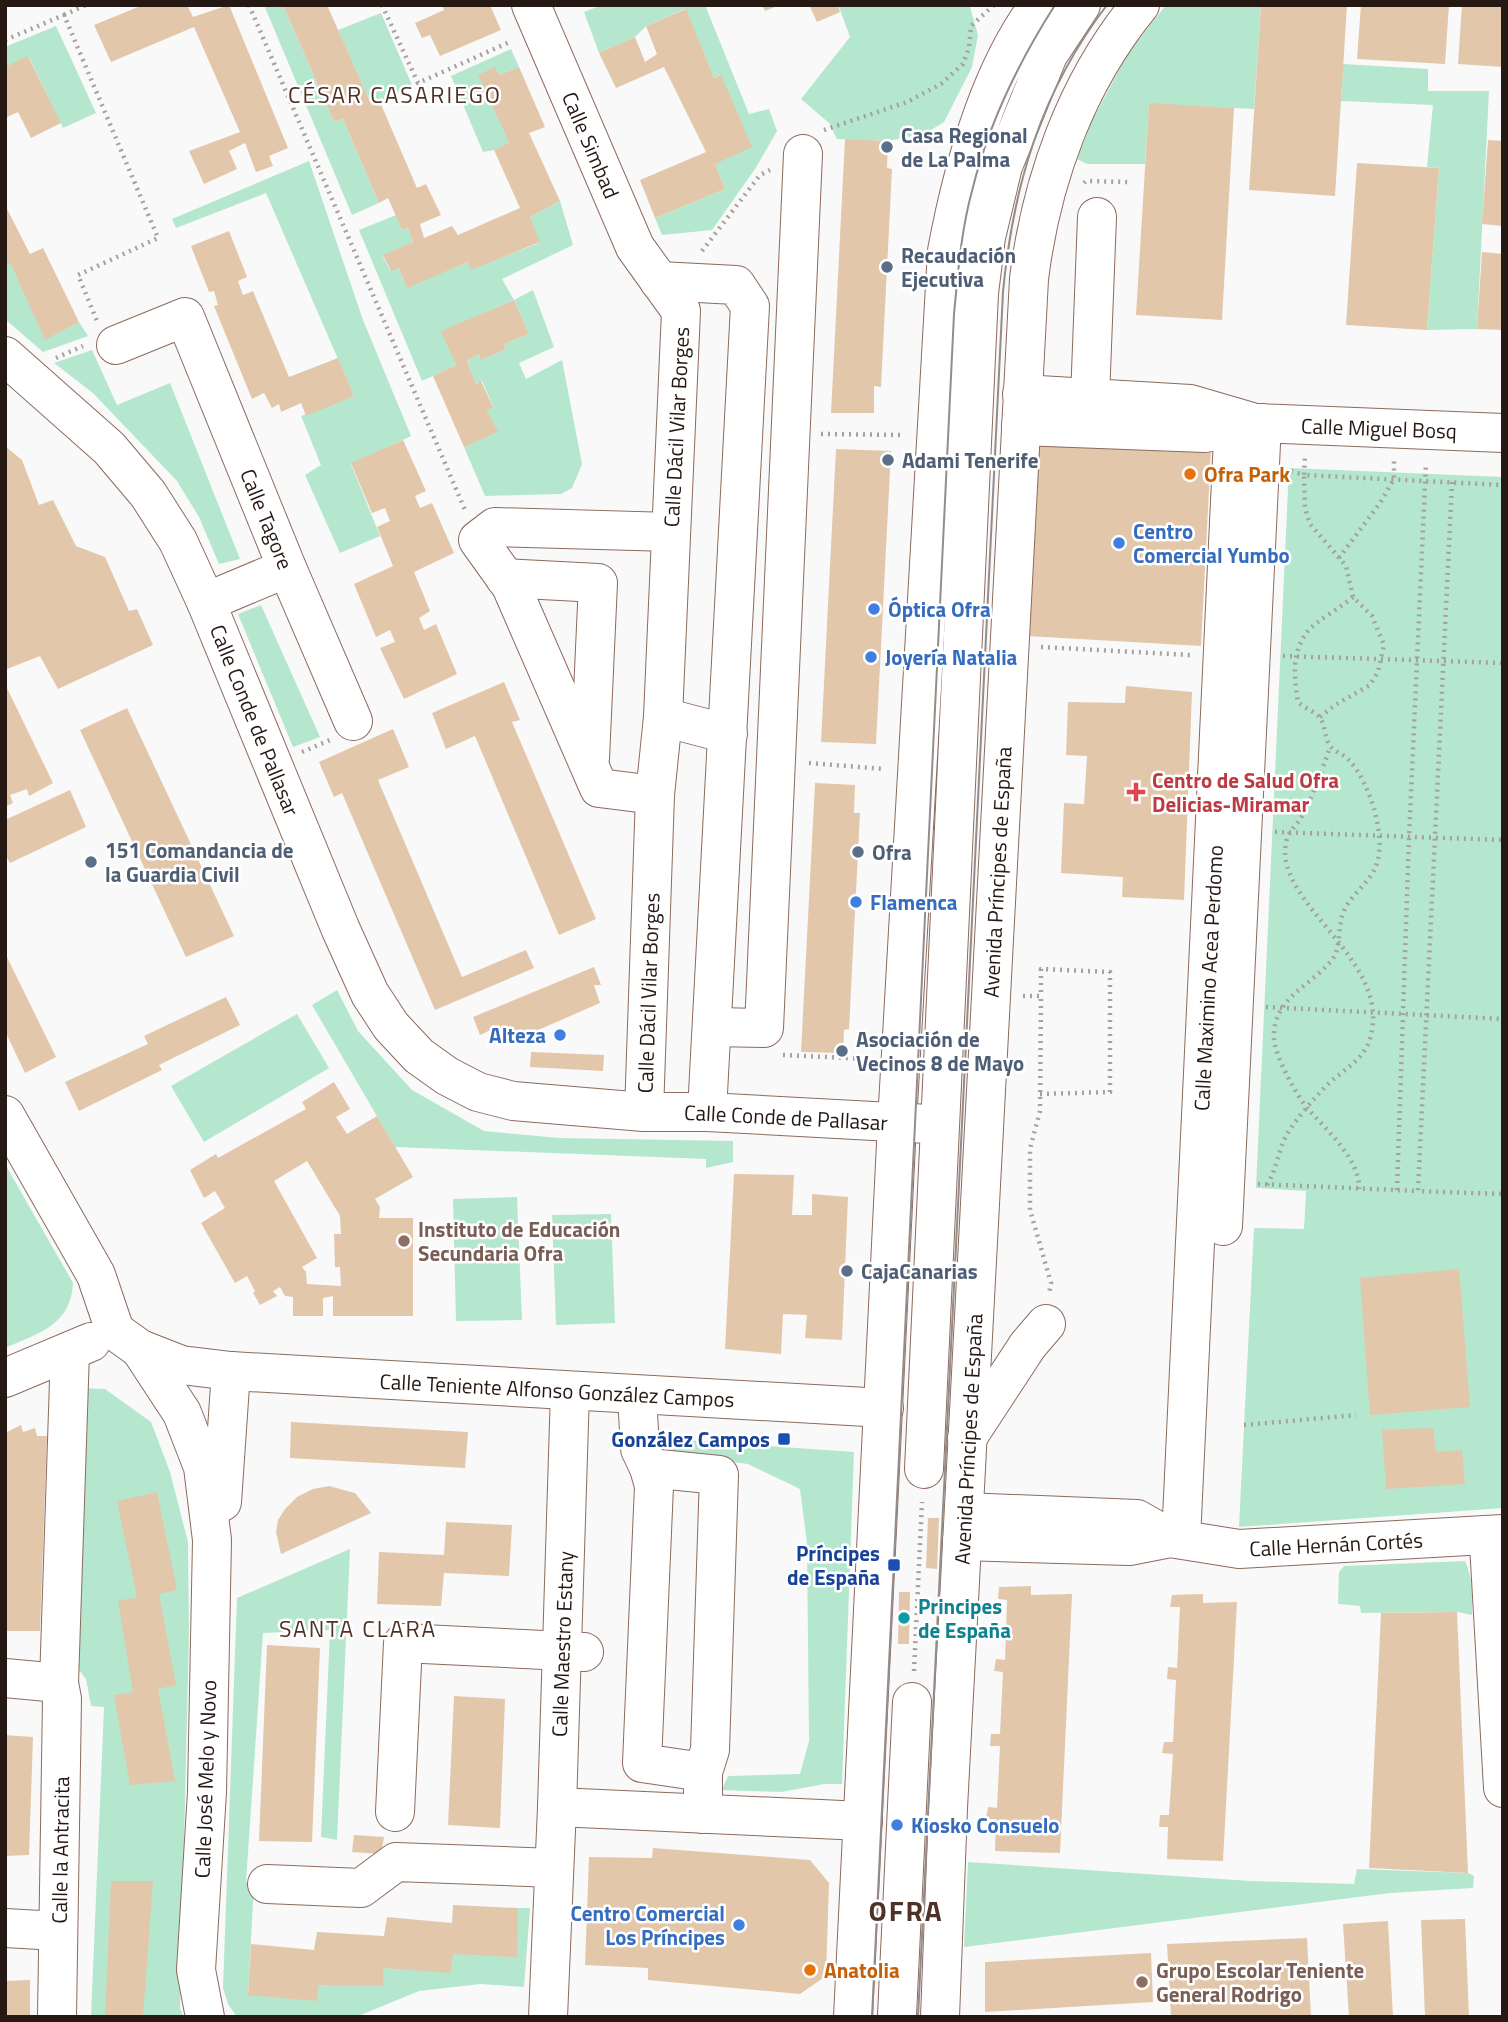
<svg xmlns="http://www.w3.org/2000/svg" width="1508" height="2022" font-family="'Titillium Web',sans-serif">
<rect width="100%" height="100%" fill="#f9f9f9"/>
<g fill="#b4e7ce">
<polygon points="264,5 283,5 334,122 343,119 379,203 352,215"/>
<polygon points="602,5 705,5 749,114 769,109 777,131 755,169 712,230 662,235 655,218 725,189 715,164 720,75 714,78 685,9 646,26 635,37 599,53 584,12"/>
<polygon points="842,5 968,5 970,7 978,35 972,67 944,122 926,133 888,141 837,139 829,123 801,99 850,37 839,7"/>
<polygon points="1166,5 1261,5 1254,109 1149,104 1145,164 1087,164 1077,159 1092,121 1127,55"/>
<polygon points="381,13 412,85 372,106 338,30"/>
<polygon points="56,26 96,113 63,128 29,57 5,67 5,47"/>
<polygon points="511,49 519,67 499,75 509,142 494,150 483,152 451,76"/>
<polygon points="1343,64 1428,69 1428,91 1489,91 1477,329 1427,330 1439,168 1427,167 1433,105 1341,101"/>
<polygon points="309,161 363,320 411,436 351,464 380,536 340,553 305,475 321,465 301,416 354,396 266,193 176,228 172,219"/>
<polygon points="560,201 573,245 502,279 514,300 533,290 554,347 519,363 526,379 562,360 582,464 572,488 561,494 485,496 464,447 497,432 487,410 493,406 482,381 476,384 467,361 479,354 482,359 506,349 504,344 529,334 514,300 442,331 456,365 422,381 359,230 396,215 402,230 408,228 413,242 383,256 390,270 399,268 407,287 468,262 472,269 539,243 530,217"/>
<polygon points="10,263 45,339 79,322 88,336 43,352 5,319 5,266"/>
<polygon points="92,350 117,405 170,383 240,559 219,564 199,517 177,481 93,393 54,363"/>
<polygon points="1289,468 1503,477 1503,1508 1239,1527 1254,1228 1304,1229 1306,1191 1256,1188"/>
<polygon points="261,605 320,737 293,747 238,614"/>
<polygon points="337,990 358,1031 412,1090 484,1131 559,1138 733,1141 733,1162 706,1168 706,1159 395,1147 312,1005"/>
<polygon points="297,1014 329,1068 204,1142 171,1086"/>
<path d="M5,1164L73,1283C71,1325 39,1333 5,1348Z"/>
<polygon points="517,1197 522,1320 456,1321 453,1199"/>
<polygon points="611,1214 615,1323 556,1325 552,1215"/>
<polygon points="81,1388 105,1389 151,1422 170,1472 188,1542 189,1634 180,2009 184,2017 91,2017 104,1707 91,1706 86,1679 75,1665"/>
<polygon points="658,1438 854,1452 842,1784 824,1784 781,1792 722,1790 728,1776 800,1774 809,1741 807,1543 800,1489 748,1464 657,1452"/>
<polygon points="350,1549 337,1840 321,1837 330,1630 263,1633 246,1882 254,1884 248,1995 318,1985 383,1968 518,1908 530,1908 524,1987 480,1984 419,1991 356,2017 237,2017 228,2004 223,1988 237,1598"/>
<path d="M1465,1561C1473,1577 1472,1597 1472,1615L1457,1612L1361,1613L1360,1606L1338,1604L1339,1572L1344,1566Z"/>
<polygon points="968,1862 1250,1881 1354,1884 1357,1869 1468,1873 1474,1876 1473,1888 1390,1893 964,1947"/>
</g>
<g fill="#e3c7ab" fill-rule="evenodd">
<polygon points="143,5 187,5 193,17 229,5 288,148 269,156 273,166 256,172 245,143 229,151 237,169 204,184 189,151 240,132 194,27 111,62 94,25"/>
<polygon points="283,5 327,5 372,106 380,102 417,188 426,184 441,215 420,224 424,238 452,226 458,235 520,208 494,150 509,142 478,75 495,67 499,75 519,67 545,127 529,133 560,201 530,217 540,242 471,270 468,262 407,288 399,268 391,271 383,255 413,242 408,228 402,230 388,198 379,203 343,119 334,122"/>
<polygon points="442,5 490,5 501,30 440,56 430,35 422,38 415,23 444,10"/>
<polygon points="762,5 780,5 765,11"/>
<polygon points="809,5 838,5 840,12 817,22"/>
<polygon points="1261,5 1347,5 1335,196 1249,190"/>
<polygon points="1361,5 1449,5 1445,64 1357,59"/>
<polygon points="1462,5 1503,5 1503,67 1458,64"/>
<polygon points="686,9 714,78 721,75 752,147 715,164 725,189 655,218 640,180 706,152 664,67 616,88 599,53 635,37 645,62 657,54 646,26"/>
<polygon points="28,56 61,123 31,138 18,112 5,118 5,67"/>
<polygon points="1149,103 1234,108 1222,320 1136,315"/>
<polygon points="845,139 888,141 887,168 892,169 881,387 874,386 874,413 831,413"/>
<polygon points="1488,140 1503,141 1503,226 1482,224"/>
<polygon points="1357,163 1439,168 1427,330 1346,325"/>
<polygon points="5,205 30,254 43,248 79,322 45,340 10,263 5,266"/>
<polygon points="229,231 247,277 238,281 243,295 253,291 289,377 338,358 354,396 306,416 301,403 281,412 279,404 272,408 264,393 252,399 214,306 218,305 214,291 209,292 191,246"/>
<polygon points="1482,252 1503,254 1503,330 1477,329"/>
<polygon points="514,300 529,334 504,344 506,349 481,360 479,354 467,361 476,384 481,381 493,407 487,410 498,432 464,447 433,376 456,365 441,331"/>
<polygon points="403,440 426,491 415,496 420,508 432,503 454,553 414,572 430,611 419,618 424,630 436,624 457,674 404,699 380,648 395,642 390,630 376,637 354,584 393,566 377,527 390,521 385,508 372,513 351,463"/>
<polygon points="1038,442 1211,450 1201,646 1027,636"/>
<polygon points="5,446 22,460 39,505 53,500 76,546 105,557 129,611 137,609 153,645 58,689 40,656 7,669 5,666"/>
<polygon points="836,449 891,451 876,744 821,742"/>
<polygon points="504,682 520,720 512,722 596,919 559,935 475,736 446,749 432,713"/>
<polygon points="5,684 53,783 29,796 27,789 10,795 13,803 5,807"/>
<polygon points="1126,686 1192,692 1184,900 1122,897 1123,877 1061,873 1064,803 1084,804 1087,756 1066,755 1068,702 1125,703"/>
<polygon points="127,708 234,936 186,957 80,730"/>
<polygon points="393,729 409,767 378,780 462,977 526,950 534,968 435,1010 342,793 334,797 319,762"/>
<polygon points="815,783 855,785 854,813 860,813 849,1029 844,1030 843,1053 801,1052"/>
<polygon points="70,790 86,827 10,863 5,854 5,820"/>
<polygon points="5,953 56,1057 25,1073 5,1031"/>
<polygon points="594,967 601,985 594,985 600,1003 506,1044 499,1026 480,1035 473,1017"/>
<polygon points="226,997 240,1025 159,1065 162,1070 79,1111 65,1082 148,1044 144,1036"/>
<polygon points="531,1052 604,1055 603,1071 530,1067"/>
<path d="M334,1082L350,1109L336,1117L347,1134L377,1116L413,1177L375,1199L380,1207L379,1218H413V1316H333V1296L323,1298V1316H293V1297L285,1296L280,1287L273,1291L277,1296L260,1305L253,1293L255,1291L247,1276L235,1283L201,1223L225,1208L215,1191L204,1198L190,1170L216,1154L218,1158L306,1109L302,1102ZM307,1161L340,1216L341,1234H334L335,1267H340L341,1286L307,1284L306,1272L302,1267L317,1258L274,1181Z"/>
<polygon points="734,1174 794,1175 792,1215 812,1215 812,1194 848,1197 842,1340 805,1338 807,1315 783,1314 781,1354 725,1349"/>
<polygon points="1459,1269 1470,1407 1370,1415 1360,1278"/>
<polygon points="291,1422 468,1432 465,1468 290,1458"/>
<polygon points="21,1425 23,1432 35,1428 37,1436 47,1436 40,1631 5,1631 5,1433"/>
<polygon points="1433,1428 1436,1452 1462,1450 1465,1484 1386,1489 1382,1430"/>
<polygon points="329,1486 355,1493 371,1513 281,1554 276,1532 278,1520 285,1509 297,1497 313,1489"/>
<polygon points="157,1492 177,1590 159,1594 176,1685 158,1689 175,1781 130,1785 114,1695 133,1692 118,1601 137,1597 117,1501"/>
<polygon points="928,1518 939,1518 937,1569 926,1568"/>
<polygon points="446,1522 512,1525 509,1576 444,1573 441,1606 377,1604 379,1552 444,1555"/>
<polygon points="1031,1586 1031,1595 1072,1594 1060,1853 995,1851 996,1819 986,1819 988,1807 997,1808 1000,1746 990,1746 991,1734 1000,1734 1003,1672 994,1671 996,1659 1005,1660 1007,1600 998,1599 999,1587"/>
<polygon points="899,1592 910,1592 909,1644 898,1644"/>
<polygon points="1203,1594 1203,1603 1237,1602 1223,1861 1167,1859 1168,1827 1159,1827 1160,1815 1169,1815 1173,1754 1162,1753 1164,1742 1173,1742 1176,1680 1167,1679 1168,1667 1177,1668 1180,1607 1170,1607 1172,1595"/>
<polygon points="1457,1612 1468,1873 1369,1868 1381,1613"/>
<polygon points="267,1645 320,1648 312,1842 259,1841"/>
<polygon points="454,1696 505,1699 500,1828 448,1825"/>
<polygon points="5,1735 33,1737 29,1855 5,1856"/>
<polygon points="354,1835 384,1837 381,1854 352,1852"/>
<polygon points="653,1848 810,1860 829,1883 826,1976 800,1994 648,1980 648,1968 585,1965 589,1857 652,1858"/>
<polygon points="111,1881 153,1881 143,2017 105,2017"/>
<polygon points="453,1905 518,1908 517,1957 453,1954 450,1973 383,1968 383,1986 318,1985 317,2001 248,1995 251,1944 314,1950 317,1932 384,1936 387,1917 452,1923"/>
<polygon points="1465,1919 1469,2017 1425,2017 1421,1920"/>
<polygon points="1388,1921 1393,2017 1349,2017 1343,1924"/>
<polygon points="1307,1938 1311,2017 1171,2017 1167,1944"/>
<polygon points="1151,1953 1153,2002 985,2012 985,1962"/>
<polygon points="30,1980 30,2017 5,2017 5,1981"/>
</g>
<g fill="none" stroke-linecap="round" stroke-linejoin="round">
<g stroke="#8d6a5d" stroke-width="40">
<g id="minor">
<polyline points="531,5 635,247 681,311 663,717 655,795 644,1112"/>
<polyline points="659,281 736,285 750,306 707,1112"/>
<polyline points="116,345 185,317 287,568 353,721"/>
<polyline points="5,356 109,448 148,494 178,541 206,602 341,930 370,994 391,1026 419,1056 447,1076 478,1092 513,1101 644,1112 707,1112 929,1124"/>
<polyline points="1022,394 1190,404 1255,423 1503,433"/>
<polyline points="1090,398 1097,217"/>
<polyline points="1021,426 1205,433 1245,425"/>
<polyline points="505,578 598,583 590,758"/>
<polyline points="206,602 287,568"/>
<polyline points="663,717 728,734"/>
<polyline points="655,795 599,788 511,586 478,540 495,527 671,532"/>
<polyline points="712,1027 764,1028 803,154"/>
<polyline points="5,1115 96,1275 115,1331 140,1349 181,1365 231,1371 884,1408"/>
<polyline points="1223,1226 1262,423"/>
<polyline points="140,1349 182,1413 203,1467 212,1540 207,1792 196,1970 205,2017"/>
<polyline points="5,1378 91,1342"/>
<polyline points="637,1395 640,1449 649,1468 654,1486 642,1763 703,1772"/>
<polyline points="967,1438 1028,1345 1046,1324"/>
<polyline points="649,1468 719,1475 710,1750 703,1772 703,1814"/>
<polyline points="924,1469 979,293 986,237 1003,166 1048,55 1081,5"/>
<polyline points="222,1502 231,1371"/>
<polyline points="964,1512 1137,1519 1170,1538"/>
<polyline points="1485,1535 1489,1544 1503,1788"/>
<polyline points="1181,1539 1234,417"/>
<polyline points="962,1541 1129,1546 1170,1538 1239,1549 1503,1534"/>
<polyline points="5,1678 59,1683"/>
<polyline points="557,1807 863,1821"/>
<polyline points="395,1812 403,1643 584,1652"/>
<polyline points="267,1884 361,1888 396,1862 554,1868"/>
<polyline points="5,1928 58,1931"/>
<polyline points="897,2015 912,1702"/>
<polyline points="57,2017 62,1699 59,1683 70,1351"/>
<polyline points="548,2017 557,1807 570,1391"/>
</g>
</g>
<g stroke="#8d6a5d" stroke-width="40">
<g id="major">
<path d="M853,2017L897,1123L947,251C962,171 989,71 1039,5"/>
<path d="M940,2017L948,1808L1029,279C1041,181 1076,83 1140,5"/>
</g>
</g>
<g stroke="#a6a09e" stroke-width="4.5" stroke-dasharray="2 5" stroke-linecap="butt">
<polyline points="249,5 465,510"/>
<polyline points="382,5 418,83 512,41"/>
<polyline points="64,15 86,5"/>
<polyline points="5,40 64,15 158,238 78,275 97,321"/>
<polyline points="824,130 907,102 941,84 963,64 969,48 971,26 994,5"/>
<polyline points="1084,183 1086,181 1128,182"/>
<polyline points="702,251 760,175 770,170"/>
<polyline points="56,358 83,346"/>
<polyline points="821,434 903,435"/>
<polyline points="1291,471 1304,475 1305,455"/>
<polyline points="1452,482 1418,1191 1503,1194"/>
<polyline points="1339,558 1380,503 1394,479 1394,461"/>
<path d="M1353,597C1342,607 1316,621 1308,631C1291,652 1294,677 1298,702C1304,708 1314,711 1319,717C1326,724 1324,739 1331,747C1335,752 1343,754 1348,759C1369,781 1386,833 1377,863C1372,881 1352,893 1344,911C1337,925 1342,949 1331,961C1309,987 1272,999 1274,1039C1275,1056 1297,1097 1309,1110C1327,1131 1360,1159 1359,1189"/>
<polyline points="1041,647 1190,655"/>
<polyline points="1283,656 1503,663"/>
<polyline points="1320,717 1335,705 1370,685 1378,672 1384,645 1372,616 1353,597 1346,566 1310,524 1305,508 1304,475 1503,485"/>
<polyline points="302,752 330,740"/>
<polyline points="809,763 884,769"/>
<polyline points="1275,832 1503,840"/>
<polyline points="1023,996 1041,996 1040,1111 1030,1149 1030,1210 1051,1283 1049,1294"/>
<polyline points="1266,1007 1503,1019"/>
<polyline points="783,1055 868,1059"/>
<polyline points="1040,1094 1110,1092 1110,972 1041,969 1041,996"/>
<polyline points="1258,1184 1418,1191"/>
<path d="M1267,1185C1275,1171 1277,1160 1282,1145C1288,1127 1313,1100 1326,1086C1343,1069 1365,1061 1371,1035C1390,958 1274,904 1286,843C1288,831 1297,825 1302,816C1314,794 1322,770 1330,747"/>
<polyline points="1397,1190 1409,837 1426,463"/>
<polyline points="1244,1425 1356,1415"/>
<polyline points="914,1671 922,1502"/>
</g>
<use href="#minor" stroke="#fff" stroke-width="38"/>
<use href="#major" stroke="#fff" stroke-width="38"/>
<g stroke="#938c8a" stroke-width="2">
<path d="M872,2017L954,314C958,273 961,231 972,191C988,125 1018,63 1055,5"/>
<path d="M918,2017L1003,292C1013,186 1041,91 1107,5"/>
</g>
</g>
<g fill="#5c6f8a" stroke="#fff" stroke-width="2.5">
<circle cx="887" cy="147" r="7"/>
<circle cx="887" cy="267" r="7"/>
<circle cx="888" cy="460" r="7"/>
<circle cx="858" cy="852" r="7"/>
<circle cx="91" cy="862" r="7"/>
<circle cx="842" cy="1051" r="7"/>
<circle cx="847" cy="1271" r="7"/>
</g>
<g fill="#e8710a" stroke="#fff" stroke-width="2.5">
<circle cx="1190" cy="474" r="7"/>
<circle cx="810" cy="1970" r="7"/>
</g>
<g fill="#3f7fe0" stroke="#fff" stroke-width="2.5">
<circle cx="1119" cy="543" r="7"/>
<circle cx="874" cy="609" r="7"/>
<circle cx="871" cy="657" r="7"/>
<circle cx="856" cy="902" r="7"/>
<circle cx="560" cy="1035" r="7"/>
<circle cx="897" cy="1825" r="7"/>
<circle cx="739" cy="1925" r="7"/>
</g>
<path fill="#e0444e" stroke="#fff" stroke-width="2.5" d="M1132.5 781.5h7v7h7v7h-7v7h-7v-7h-7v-7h7z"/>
<g fill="#8d6e63" stroke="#fff" stroke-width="2.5">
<circle cx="404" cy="1241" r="7"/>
<circle cx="1142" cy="1982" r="7"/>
</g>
<g fill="#1a4fb4" stroke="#fff" stroke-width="2.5">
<rect x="777" y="1432" width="14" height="14" rx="3.5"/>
<rect x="887" y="1558" width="14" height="14" rx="3.5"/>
</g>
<circle fill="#0f9aa8" stroke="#fff" stroke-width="2.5" cx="904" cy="1618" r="7"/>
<g text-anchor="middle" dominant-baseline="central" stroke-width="5" stroke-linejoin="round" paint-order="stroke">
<g font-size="21" font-weight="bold" fill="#4e5e75" stroke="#fff" text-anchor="start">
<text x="901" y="135">Casa Regional<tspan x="901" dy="24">de La Palma</tspan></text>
<text x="901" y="255">Recaudación<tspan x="901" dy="24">Ejecutiva</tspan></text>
<text x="902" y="460">Adami Tenerife</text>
<text x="105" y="850">151 Comandancia de<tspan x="105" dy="24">la Guardia Civil</tspan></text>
<text x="872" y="852">Ofra</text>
<text x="856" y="1039">Asociación de<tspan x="856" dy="24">Vecinos 8 de Mayo</tspan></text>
<text x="861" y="1271">CajaCanarias</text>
</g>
<g font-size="21" fill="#261813" stroke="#fff">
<text transform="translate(591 145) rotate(67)">Calle Simbad</text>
<text transform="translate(676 427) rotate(-87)">Calle Dácil Vilar Borges</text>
<text transform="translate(1379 428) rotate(2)">Calle Miguel Bosq</text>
<text transform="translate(267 519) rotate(68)">Calle Tagore</text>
<text transform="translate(255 720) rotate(68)">Calle Conde de Pallasar</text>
<text transform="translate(997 872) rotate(-87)">Avenida Príncipes de España</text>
<text transform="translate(1208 978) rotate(-87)">Calle Maximino Acea Perdomo</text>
<text transform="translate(648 993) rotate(-88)">Calle Dácil Vilar Borges</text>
<text transform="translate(786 1117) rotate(3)">Calle Conde de Pallasar</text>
<text transform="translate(557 1390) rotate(3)">Calle Teniente Alfonso González Campos</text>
<text transform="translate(968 1439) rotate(-87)">Avenida Príncipes de España</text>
<text transform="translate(1336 1544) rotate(-3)">Calle Hernán Cortés</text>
<text transform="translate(562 1644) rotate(-88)">Calle Maestro Estany</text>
<text transform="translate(205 1779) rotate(-88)">Calle José Melo y Novo</text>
<text transform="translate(60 1850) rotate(-89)">Calle la Antracita</text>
</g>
<g font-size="21" font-weight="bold" fill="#c56008" stroke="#fff" text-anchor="start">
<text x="1204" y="474">Ofra Park</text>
<text x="824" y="1970">Anatolia</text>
</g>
<g font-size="21" font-weight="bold" fill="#366cbe" stroke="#fff" text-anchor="start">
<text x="1133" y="531">Centro<tspan x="1133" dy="24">Comercial Yumbo</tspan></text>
<text x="888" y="609">Óptica Ofra</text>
<text x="885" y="657">Joyería Natalia</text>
<text x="870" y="902">Flamenca</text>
<text x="546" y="1035" text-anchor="end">Alteza</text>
<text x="911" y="1825">Kiosko Consuelo</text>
<text x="725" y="1913" text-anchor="end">Centro Comercial<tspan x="725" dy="24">Los Príncipes</tspan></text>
</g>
<g font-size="21" font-weight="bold" fill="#be3a42" stroke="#fff" text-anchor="start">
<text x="1152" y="780">Centro de Salud Ofra<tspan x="1152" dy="24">Delicias-Miramar</tspan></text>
</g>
<g font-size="21" font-weight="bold" fill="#785e54" stroke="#fff" text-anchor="start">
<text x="418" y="1229">Instituto de Educación<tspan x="418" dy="24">Secundaria Ofra</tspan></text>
<text x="1156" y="1970">Grupo Escolar Teniente<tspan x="1156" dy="24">General Rodrigo</tspan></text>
</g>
<g font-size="21" font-weight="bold" fill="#164399" stroke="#fff" text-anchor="end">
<text x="770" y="1439">González Campos</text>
<text x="880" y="1553">Príncipes<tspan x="880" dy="24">de España</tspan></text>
</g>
<g font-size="21" font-weight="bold" fill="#0d838f" stroke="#fff" text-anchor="start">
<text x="918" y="1606">Principes<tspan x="918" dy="24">de España</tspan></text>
</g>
<g font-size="23" letter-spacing="2" fill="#503126" stroke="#fff">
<text x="395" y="94">CÉSAR CASARIEGO</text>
<text x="358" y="1628">SANTA CLARA</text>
</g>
<g font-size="28" font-weight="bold" letter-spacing="2" fill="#503126" stroke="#fff">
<text x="906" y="1910">OFRA</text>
</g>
</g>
<rect width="1508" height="2022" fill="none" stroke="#261813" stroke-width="14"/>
</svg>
